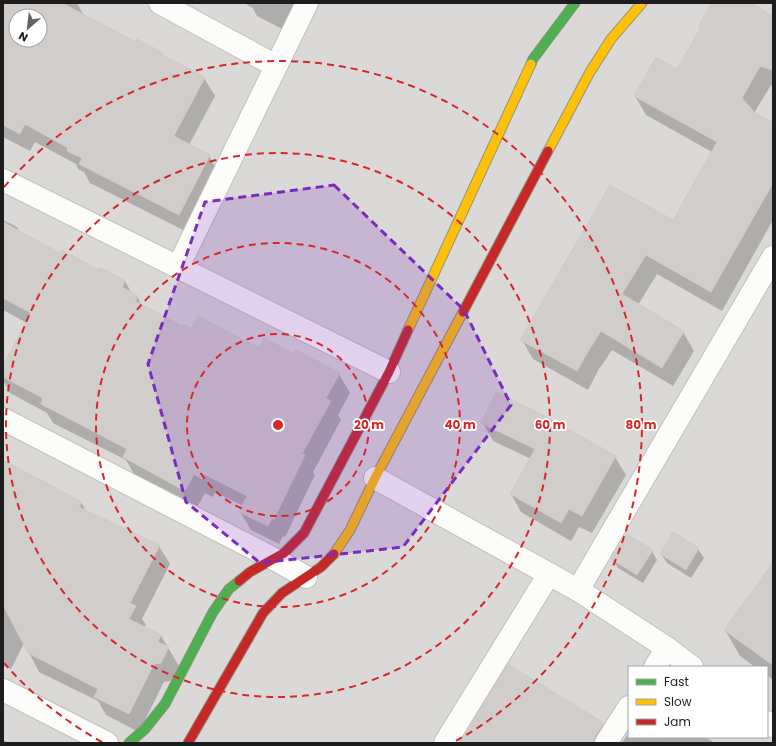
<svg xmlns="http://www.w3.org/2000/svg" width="776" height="746" font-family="Poppins,sans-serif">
<rect width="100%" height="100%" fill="#ebe9e6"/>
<path fill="#dad9d7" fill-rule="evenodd" d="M3,3H773V743H3ZM16,16H40V40H16ZM629,667H767V737H629Z"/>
<g fill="#0003" fill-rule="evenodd">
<path d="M3,3H77L84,16L136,44L162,53L164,57L204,78L215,96L189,145L209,156L219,174L189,233L90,183L84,172L78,169L76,164L35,142L30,151L3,137ZM16,16H40V40H16Z"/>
<polygon points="244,3 308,3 292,34 257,16 253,8"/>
<polygon points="713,3 749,3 773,17 773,85 771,85 754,113 773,124 773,220 722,311 657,274 638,305 683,332 694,351 673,386 612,350 599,369 588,390 533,359 522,340 673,221 712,152 646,115 635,96 677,70 701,28 700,26"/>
<polygon points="3,220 17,227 21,233 61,254 125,281 132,294 137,296 142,306 183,327 259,349 294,355 339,374 350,393 338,415 341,420 313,472 315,475 285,537 283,536 279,544 251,530 240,512 243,506 215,492 213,497 205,493 196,509 135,476 126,460 53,423 47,413 10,393 3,380 3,368 27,323 3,310"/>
<polygon points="483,423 615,457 626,475 592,533 579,527 571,541 521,512 511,494 531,459 493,441"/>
<polygon points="3,462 81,502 86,511 159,546 170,564 142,619 146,625 144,628 161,636 179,666 171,681 164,682 139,732 106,715 98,701 39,672 24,643 11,669 3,665"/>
<polygon points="698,549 704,558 691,578 667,563 661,554"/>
<polygon points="652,551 657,560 643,583 618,568 612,559"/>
<polygon points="773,564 773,680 767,675 767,667 755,667 740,656 725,630"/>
<polygon points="603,724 614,743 460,743"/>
<polygon points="629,732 629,737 705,737 715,743 622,743"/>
<polygon points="3,740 8,742 8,743 3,743"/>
</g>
<g fill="#d0cdcb" stroke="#cecbc8" fill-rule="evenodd">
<path d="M3,3H62L136,42L137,39L163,53L162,55L205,77L174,136L210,155L179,215L79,164L82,158L67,151L68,148L25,124L20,134L3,125ZM16,16H40V40H16Z"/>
<polygon points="711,3 751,3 773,16 773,70 760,66 742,98 755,113 773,123 773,183 711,292 646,255 622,294 684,331 662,368 601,331 589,350 577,371 520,340 610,185 673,220 717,142 634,96 656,57 677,69 701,27 699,26"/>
<polygon points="3,222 60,253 62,250 99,270 100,267 125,281 122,287 138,296 135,301 182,326 183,324 192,328 198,316 259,348 264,338 294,354 296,350 340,373 326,398 331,401 302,454 305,455 274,519 272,518 268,526 239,512 247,496 204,474 202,479 194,474 185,491 123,457 127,449 41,404 43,398 3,377 3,366 31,313 3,298"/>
<polygon points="496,392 541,414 616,456 582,516 569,509 561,523 510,494 535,449 481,423"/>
<polygon points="3,460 82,502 79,507 160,545 130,603 136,606 129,619 161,635 158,642 169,647 161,663 154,664 129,714 94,697 98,689 28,653 3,605"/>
<polygon points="673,532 699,548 686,570 660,554"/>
<polygon points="627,534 653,550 637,575 611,559"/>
<polygon points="773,562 773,665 724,630"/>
<polygon points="508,664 604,723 595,736 594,743 460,743"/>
</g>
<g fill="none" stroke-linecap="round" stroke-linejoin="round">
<g stroke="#c1c0be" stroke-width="24">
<g id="street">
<polyline points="160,3 276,66"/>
<polyline points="3,180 389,372"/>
<polyline points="178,267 307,3"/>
<polyline points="3,419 274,559 306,577"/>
<polyline points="375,478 578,590 667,648 692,667"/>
<polyline points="578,590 773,257"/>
<polyline points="655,667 667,648"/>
<polyline points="3,690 107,743"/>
<polyline points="767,722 773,726"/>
<polyline points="445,743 549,574"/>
<polyline points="606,743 629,707"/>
</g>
</g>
<g stroke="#929280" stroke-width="11">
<g id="fast">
<polyline points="531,64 533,59 575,3"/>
<polyline points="129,743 145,729 165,704 213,612 229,589 239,581"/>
</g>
</g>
<g stroke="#929280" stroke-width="11">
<g id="slow">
<polyline points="548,151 590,72 611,39 642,3"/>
<polyline points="408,330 531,64"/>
<polyline points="334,554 350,530 375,478 463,312"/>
</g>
</g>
<g stroke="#929280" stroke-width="11">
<g id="jam">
<polyline points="463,312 548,151"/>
<polyline points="239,581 250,572 284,553 304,533 389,372 408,330"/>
<polyline points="188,743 263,613 282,593 321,567 334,554"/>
</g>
</g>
<use href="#street" stroke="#fcfcfb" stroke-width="22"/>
<use href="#fast" stroke="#4caf50" stroke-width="9"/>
<use href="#slow" stroke="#ffc107" stroke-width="9"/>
<use href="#jam" stroke="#c62828" stroke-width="9"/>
</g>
<path fill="#7b2cbf" fill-opacity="0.2" stroke="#7b2cbf" stroke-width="3" stroke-dasharray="8 5" stroke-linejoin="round" d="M334,185L464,310L511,405L403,547L260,563L186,502L148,364L205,202Z"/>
<g fill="none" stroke="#d62828" stroke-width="2" stroke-dasharray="7 5">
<circle cx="278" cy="425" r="91"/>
<circle cx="278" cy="425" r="182"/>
<circle cx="278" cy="425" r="272"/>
<path d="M102 742A363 363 0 0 1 4 663M4 187A363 363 0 1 1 454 742"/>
</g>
<circle cx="278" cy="425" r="6" fill="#d62828" stroke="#fff" stroke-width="2"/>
<g font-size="12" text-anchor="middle" font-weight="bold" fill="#d62828" stroke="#fff" stroke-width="3.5" stroke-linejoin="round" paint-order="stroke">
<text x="369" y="429">20 m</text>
<text x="460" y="429">40 m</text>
<text x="550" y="429">60 m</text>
<text x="641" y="429">80 m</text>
</g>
<rect width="776" height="746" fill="none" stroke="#1d1d1d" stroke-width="8"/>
<rect x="628" y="666" width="140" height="72" fill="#ffffff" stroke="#a5a5a5"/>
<rect x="636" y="679" width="20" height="6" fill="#4caf50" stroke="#a5a5a5"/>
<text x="664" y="686" font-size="12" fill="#1d1d1d">Fast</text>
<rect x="636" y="699" width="20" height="6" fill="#ffc107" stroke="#a5a5a5"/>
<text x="664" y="706" font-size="12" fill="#1d1d1d">Slow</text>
<rect x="636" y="719" width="20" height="6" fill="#c62828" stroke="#a5a5a5"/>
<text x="664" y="726" font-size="12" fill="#1d1d1d">Jam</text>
<g transform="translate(28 28) rotate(208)"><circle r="19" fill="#ffffff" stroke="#a5a5a5"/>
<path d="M0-3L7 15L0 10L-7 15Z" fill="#656463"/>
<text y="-6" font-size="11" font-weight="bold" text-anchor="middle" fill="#1d1d1d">N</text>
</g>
</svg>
